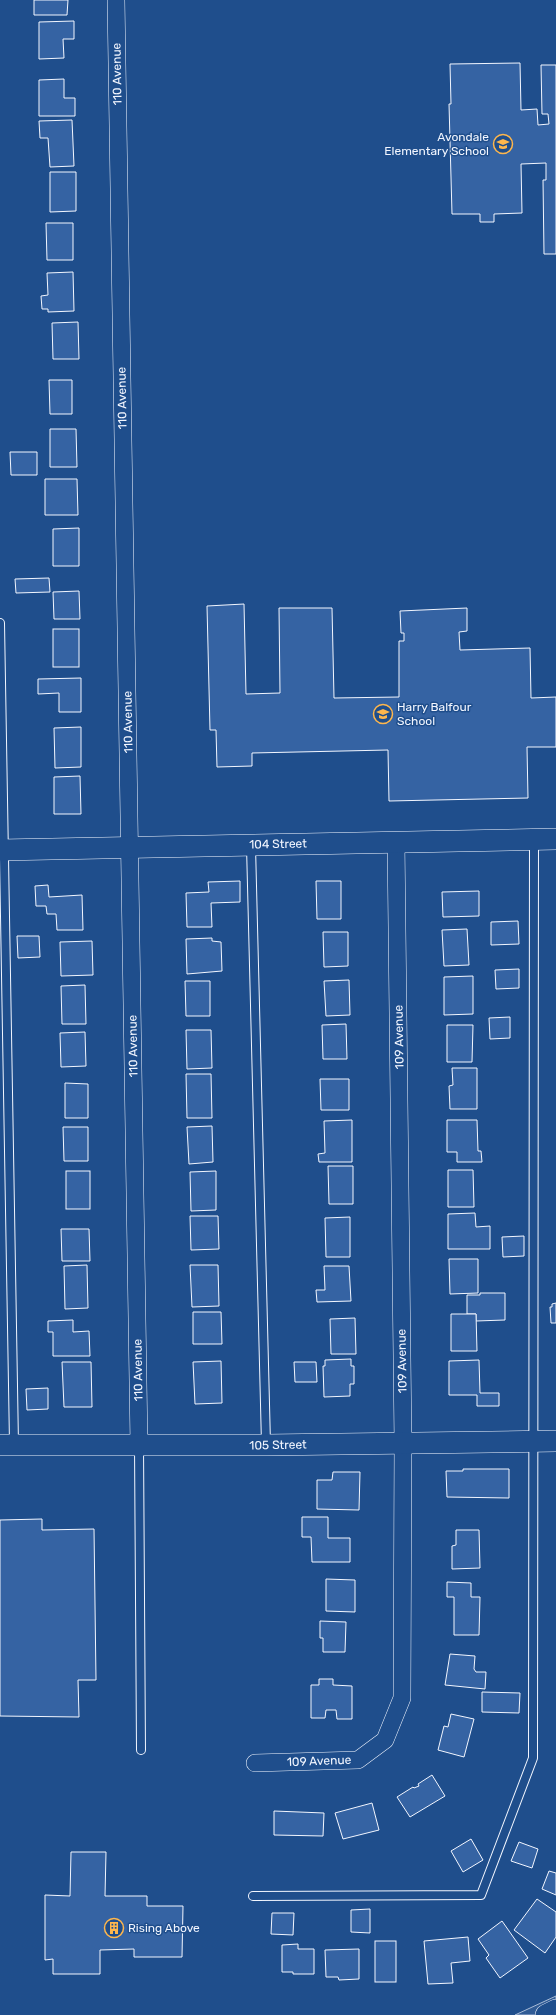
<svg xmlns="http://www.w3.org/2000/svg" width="556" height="2015" font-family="Rubik,sans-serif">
<rect width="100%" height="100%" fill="#1f4e8c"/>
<polygon fill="#305b95" stroke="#a8bbd7" points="556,1996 556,2015 515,2015"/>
<g fill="#3563a3" stroke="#f2f6ff">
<polygon points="34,0 68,0 67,15 34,15"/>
<polygon points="74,21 74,39 63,39 64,58 39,59 39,22"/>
<polygon points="520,63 521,110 537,109 538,125 549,124 548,114 542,114 541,65 556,65 556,254 544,254 543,180 546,180 546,163 521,164 522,213 494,214 494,222 480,222 480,214 452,214 449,104 451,104 450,64"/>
<polygon points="64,79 64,98 75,98 75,116 39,116 39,80"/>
<polygon points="72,120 74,166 50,167 48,138 40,138 39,121"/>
<polygon points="50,172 76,172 76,211 50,212"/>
<polygon points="46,223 73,223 73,260 47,260"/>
<polygon points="73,272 74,311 48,312 48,309 42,309 41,296 48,295 47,273"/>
<polygon points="78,322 79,359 53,359 52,323"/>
<polygon points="49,380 72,380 72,414 50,414"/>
<polygon points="50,429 76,429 77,467 50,467"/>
<polygon points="10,452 37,452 37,475 11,475"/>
<polygon points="45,479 77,479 78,515 45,515"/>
<polygon points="79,528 79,566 53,566 53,529"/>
<polygon points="49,578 50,592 16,593 15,579"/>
<polygon points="79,591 80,619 54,619 53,592"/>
<polygon points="244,604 246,694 280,693 279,608 332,608 334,698 399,697 399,641 404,641 404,633 401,633 400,611 467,608 467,631 459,632 460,650 530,648 531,698 556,697 556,747 527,747 528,798 389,801 388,750 252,753 252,766 217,767 216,730 210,730 207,606"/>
<rect x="53" y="629" width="26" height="38"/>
<polygon points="81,678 81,712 59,712 59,693 38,694 38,679"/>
<polygon points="81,727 81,767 55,768 54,728"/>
<polygon points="80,776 81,814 54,814 54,777"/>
<polygon points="240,881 240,902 211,903 212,927 187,927 186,893 209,892 208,882"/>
<polygon points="316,881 341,881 341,919 317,919"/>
<polygon points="48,885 49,897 82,895 83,930 57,930 56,914 47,914 46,906 36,906 35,886"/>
<polygon points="479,891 479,916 443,917 442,892"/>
<polygon points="518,921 519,944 491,945 491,922"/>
<polygon points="467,929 469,965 444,966 442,930"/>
<polygon points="323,932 348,932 348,966 324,967"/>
<polygon points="17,936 39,936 40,957 18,958"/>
<polygon points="212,938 212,941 221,942 222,971 187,974 186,939"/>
<polygon points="92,941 93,975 61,976 60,942"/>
<polygon points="519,969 519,988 496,989 495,970"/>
<polygon points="473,976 473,1014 444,1015 444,977"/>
<polygon points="349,980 350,1015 326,1016 324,981"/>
<polygon points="185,981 210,981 210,1016 186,1016"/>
<polygon points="85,985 86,1024 62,1024 61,986"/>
<polygon points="510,1017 510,1038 490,1039 489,1018"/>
<polygon points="346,1024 347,1059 323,1059 322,1025"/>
<polygon points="447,1025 473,1025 472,1062 447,1062"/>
<polygon points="186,1030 211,1030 212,1068 187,1069"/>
<polygon points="85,1032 86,1066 61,1067 60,1033"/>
<polygon points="452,1068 477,1068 477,1109 450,1109 449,1086 453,1085"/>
<polygon points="186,1074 211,1074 212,1118 187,1118"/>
<polygon points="320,1079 349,1079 349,1110 321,1110"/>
<polygon points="65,1083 88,1084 88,1118 65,1118"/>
<polygon points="352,1120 352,1162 319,1162 318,1154 325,1153 324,1121"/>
<polygon points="447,1120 477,1120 478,1151 481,1151 482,1162 457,1162 457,1152 447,1152"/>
<polygon points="212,1126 213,1162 189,1164 187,1127"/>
<polygon points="63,1127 88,1127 88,1161 64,1161"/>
<polygon points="328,1166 353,1166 353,1204 329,1204"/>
<polygon points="448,1170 473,1170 474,1207 448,1207"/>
<rect x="66" y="1171" width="24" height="38"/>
<polygon points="216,1171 216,1210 191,1211 190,1172"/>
<polygon points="475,1213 476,1227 490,1226 490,1249 448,1249 448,1214"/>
<polygon points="190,1216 218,1216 219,1249 191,1250"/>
<polygon points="350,1217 350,1257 326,1257 325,1218"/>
<polygon points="61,1229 89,1229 90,1261 62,1261"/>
<polygon points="524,1236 524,1256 503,1257 502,1237"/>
<polygon points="449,1259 478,1259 478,1293 450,1294"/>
<polygon points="87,1265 88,1308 65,1309 64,1266"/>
<polygon points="190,1265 218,1265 219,1306 192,1307"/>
<polygon points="324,1266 349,1266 351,1301 317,1302 316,1290 325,1290"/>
<polygon points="480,1293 505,1293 505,1320 476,1321 476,1314 467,1314 467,1295 480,1295"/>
<polygon points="556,1303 556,1323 551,1323 550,1307 552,1307 552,1304"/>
<polygon points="193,1312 221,1312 222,1344 193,1344"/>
<polygon points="451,1314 476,1314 477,1351 451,1351"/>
<polygon points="355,1318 356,1354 331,1354 330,1319"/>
<polygon points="73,1320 73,1332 89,1331 90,1356 53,1356 53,1332 48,1332 48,1321"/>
<polygon points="351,1359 351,1366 354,1366 354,1384 350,1384 350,1396 324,1397 323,1366 325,1366 325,1360"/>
<polygon points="479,1360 480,1393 499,1393 499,1406 477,1406 477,1395 449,1395 449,1361"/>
<polygon points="221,1361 222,1403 195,1404 193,1362"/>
<polygon points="62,1362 91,1362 92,1407 64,1407"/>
<polygon points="294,1362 316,1362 317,1382 295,1382"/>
<polygon points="48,1388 48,1409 27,1410 26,1389"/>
<polygon points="463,1469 509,1469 509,1498 447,1497 446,1471 463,1471"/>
<polygon points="333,1472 360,1472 359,1510 317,1509 317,1480 332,1480"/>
<polygon points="302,1517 328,1517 328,1538 350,1538 350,1562 312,1562 311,1537 302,1537"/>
<polygon points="42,1519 42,1530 94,1529 96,1680 78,1680 79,1717 0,1716 0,1520"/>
<polygon points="456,1530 479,1530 480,1568 452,1569 452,1546 456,1545"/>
<polygon points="326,1579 355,1580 355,1612 326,1611"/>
<polygon points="447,1582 471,1583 471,1597 480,1597 479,1635 454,1635 454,1597 447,1597"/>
<polygon points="320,1621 346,1622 345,1652 323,1652 323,1638 320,1638"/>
<polygon points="450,1654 475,1656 474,1669 476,1672 486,1672 485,1689 445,1685"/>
<polygon points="319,1679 333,1679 333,1685 352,1686 352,1719 337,1719 336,1710 326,1710 325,1718 311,1718 311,1685 319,1685"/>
<polygon points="482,1692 520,1693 519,1713 482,1712"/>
<polygon points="451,1714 474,1719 464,1757 438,1750 444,1726 448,1727"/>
<polygon points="432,1775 445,1796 410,1817 397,1797 413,1787 414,1788 419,1786 418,1784"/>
<polygon points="372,1803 379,1830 343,1839 335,1813"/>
<polygon points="274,1811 324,1813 323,1836 274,1835"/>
<polygon points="471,1839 483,1860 463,1872 451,1851"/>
<polygon points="519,1842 538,1849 532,1868 511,1861"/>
<polygon points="71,1852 106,1852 105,1896 147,1896 147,1906 183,1906 182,1957 134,1957 134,1949 100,1950 100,1974 53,1974 53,1959 45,1960 45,1895 70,1896"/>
<polygon points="549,1871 556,1873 556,1895 542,1889"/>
<polygon points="537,1899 556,1912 556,1937 545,1953 514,1930"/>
<polygon points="370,1909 370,1933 351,1932 351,1910"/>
<polygon points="272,1913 294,1913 293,1935 271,1934"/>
<polygon points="502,1921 528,1958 500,1978 486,1958 489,1955 478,1939"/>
<polygon points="468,1937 470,1961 451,1963 453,1983 428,1984 424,1941"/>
<rect x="375" y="1941" width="21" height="41"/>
<polygon points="298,1944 298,1949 314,1949 314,1974 293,1974 293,1972 282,1972 282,1945"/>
<polygon points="359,1949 359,1979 339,1980 338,1977 326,1977 325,1950"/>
</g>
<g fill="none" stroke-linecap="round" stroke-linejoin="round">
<g stroke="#f2f6ff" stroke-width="10">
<g id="service">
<polyline points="0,623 14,1444"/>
<polyline points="251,846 266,1444"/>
<polyline points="139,1445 141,1750"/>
<polyline points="253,1896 481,1895 533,1758 534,840"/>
</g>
</g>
<g stroke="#f2f6ff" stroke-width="18">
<g id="minor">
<polyline points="116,0 139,1444"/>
<polyline points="255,1763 358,1760 385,1740 402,1698 403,1442 396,842"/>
</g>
</g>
<g stroke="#f2f6ff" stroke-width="22">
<g id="tertiary">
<polyline points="0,850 556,839"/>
<polyline points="0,1445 266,1445 556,1441"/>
<polyline points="546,2015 556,2010"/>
</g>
</g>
<use href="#service" stroke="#1f4e8c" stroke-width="8"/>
<use href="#minor" stroke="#1f4e8c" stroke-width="17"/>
<use href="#tertiary" stroke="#1f4e8c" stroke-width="21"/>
</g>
<defs>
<g id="school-ring" transform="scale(1)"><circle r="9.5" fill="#1f4e8c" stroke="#ffb74d" stroke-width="1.5"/><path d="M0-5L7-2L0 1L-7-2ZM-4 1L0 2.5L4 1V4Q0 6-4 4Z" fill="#ffb74d"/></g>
<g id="building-ring" transform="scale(1)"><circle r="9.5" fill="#1f4e8c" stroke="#ffb74d" stroke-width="1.5"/><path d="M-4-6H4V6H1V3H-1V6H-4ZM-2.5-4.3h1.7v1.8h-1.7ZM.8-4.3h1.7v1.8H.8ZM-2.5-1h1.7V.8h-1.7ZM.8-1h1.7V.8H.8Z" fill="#ffb74d"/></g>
</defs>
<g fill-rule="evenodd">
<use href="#school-ring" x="503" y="144"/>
<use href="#school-ring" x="383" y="714"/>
<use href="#building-ring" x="114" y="1928"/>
</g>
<g text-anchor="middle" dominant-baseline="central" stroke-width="3" stroke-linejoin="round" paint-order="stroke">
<g font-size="12" fill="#f2f6ff" stroke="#1f4e8c">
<text transform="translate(117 74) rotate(-91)">110 Avenue</text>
<text transform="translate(122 398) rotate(-91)">110 Avenue</text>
<text transform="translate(128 722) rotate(-91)">110 Avenue</text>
<text transform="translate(278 844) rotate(-1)">104 Street</text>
<text transform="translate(399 1037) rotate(-91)">109 Avenue</text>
<text transform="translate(133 1046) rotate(-91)">110 Avenue</text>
<text transform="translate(402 1361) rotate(-91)">109 Avenue</text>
<text transform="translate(138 1370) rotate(-91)">110 Avenue</text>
<text transform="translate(278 1445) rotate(-1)">105 Street</text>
<text transform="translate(319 1761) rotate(-2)">109 Avenue</text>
</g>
<g font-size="12" fill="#f2f6ff" stroke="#1f4e8c" text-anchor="start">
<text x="489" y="137" text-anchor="end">Avondale<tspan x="489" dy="14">Elementary School</tspan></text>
<text x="397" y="707">Harry Balfour<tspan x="397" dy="14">School</tspan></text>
<text x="128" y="1928">Rising Above</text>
</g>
</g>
</svg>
